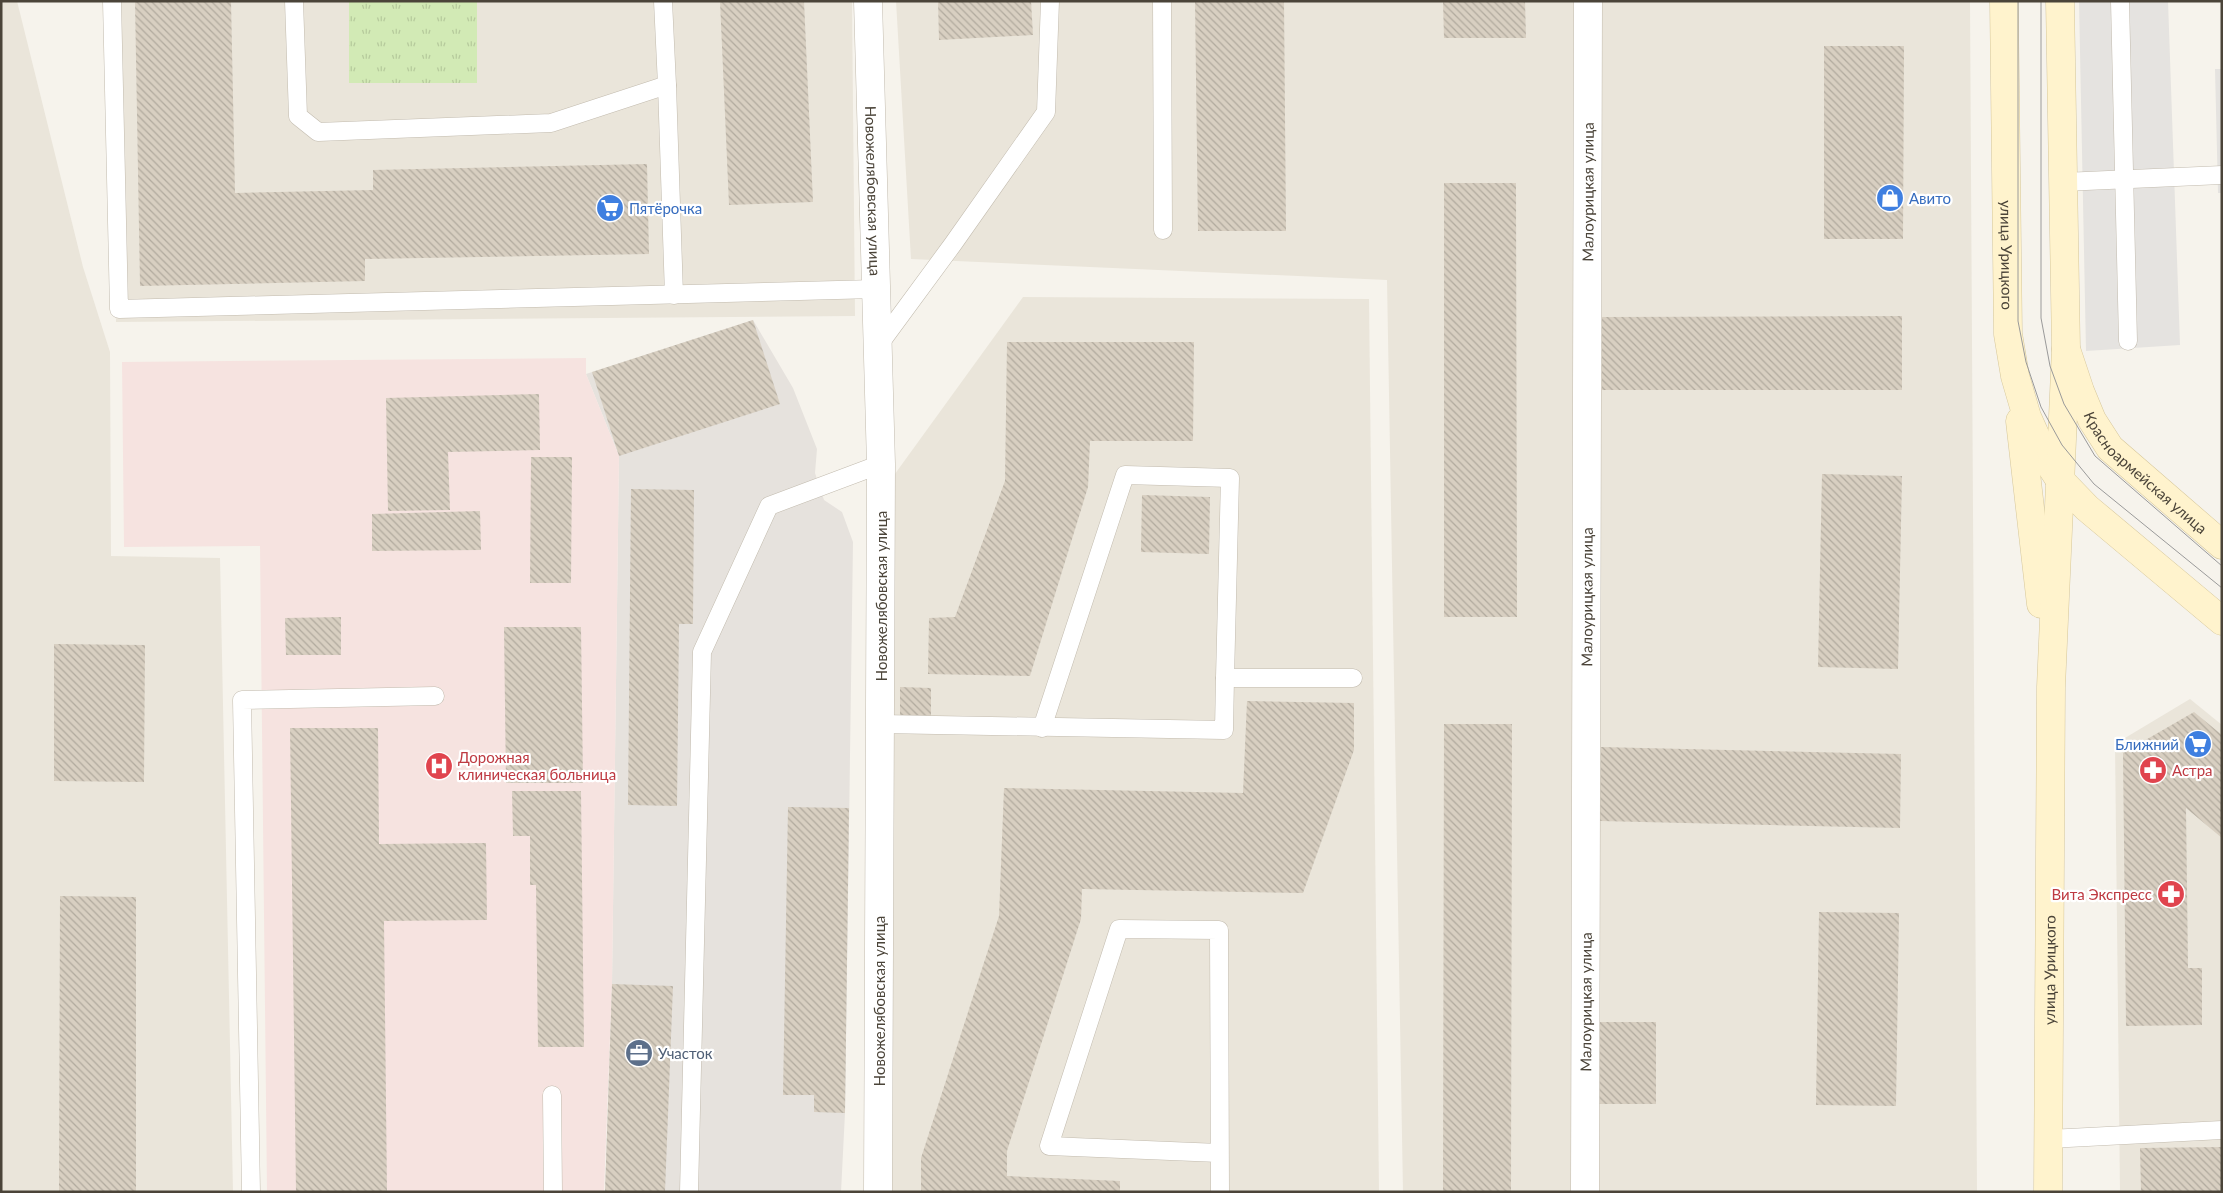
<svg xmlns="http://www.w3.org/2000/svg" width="2223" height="1193" font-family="Lato,sans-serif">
<defs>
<pattern id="grass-tufts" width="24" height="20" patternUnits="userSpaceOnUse" patternTransform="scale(1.25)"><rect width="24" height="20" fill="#d2eab5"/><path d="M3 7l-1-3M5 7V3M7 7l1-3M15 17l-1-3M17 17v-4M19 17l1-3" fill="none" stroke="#b6ca9c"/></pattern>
<pattern id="building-back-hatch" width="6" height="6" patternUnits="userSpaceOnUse" patternTransform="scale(1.25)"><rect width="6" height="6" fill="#d8cfc1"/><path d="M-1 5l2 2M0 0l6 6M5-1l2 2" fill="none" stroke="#b1aa9e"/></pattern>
</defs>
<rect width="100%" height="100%" fill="#f6f3ec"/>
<g fill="#eae5da">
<polygon points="1,1 17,1 83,267 110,352 111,556 220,558 233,1192 1,1192"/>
<polygon points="113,1 852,1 855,316 116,322"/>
<polygon points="896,1 1970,1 1977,1192 1403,1192 1387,280 911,259"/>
<polygon points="1023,297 1369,299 1379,1192 892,1192 892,478"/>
<polygon points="2190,699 2222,725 2222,1192 2120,1192 2115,744"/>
</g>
<polygon fill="#e6e2dd" points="753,320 793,388 817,449 815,473 824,500 842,512 853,542 845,1113 841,1192 605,1192 612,984 619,456 586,374"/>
<polygon fill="#f6e3e0" points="586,358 586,374 619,456 612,984 604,1192 267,1192 260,546 124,547 122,362"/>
<rect fill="url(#grass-tufts)" x="349" y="1" width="128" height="82"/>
<g fill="#e5e3e0">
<polygon points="2079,1 2168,1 2180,345 2086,351"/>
<polygon points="2215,69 2222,69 2222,193 2218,193"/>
</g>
<g fill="url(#building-back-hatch)">
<polygon points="135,1 231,1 235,193 373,190 373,170 647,164 649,254 365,259 365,281 140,286"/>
<polygon points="720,1 804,1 813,202 729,205"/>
<polygon points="938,1 1031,1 1033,35 939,40"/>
<polygon points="1195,1 1284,1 1286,231 1198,231"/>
<polygon points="1443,1 1525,1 1526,38 1444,38"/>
<polygon points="1824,46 1904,46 1903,239 1824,239"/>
<polygon points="1444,183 1516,183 1517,617 1444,617"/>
<polygon points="1902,316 1902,390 1602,390 1602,317"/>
<polygon points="753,320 780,404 619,456 592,372"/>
<polygon points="1007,342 1194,342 1193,441 1090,441 1088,487 1030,676 928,674 929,618 955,617 1005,481"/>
<polygon points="539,394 540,450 448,452 450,510 388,511 386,398"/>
<polygon points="531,457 572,457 571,583 530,583"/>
<polygon points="1822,474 1902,476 1898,669 1818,667"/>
<polygon points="631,489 694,490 693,624 679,624 677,806 628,805"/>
<polygon points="1142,495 1210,497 1209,554 1141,552"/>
<polygon points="480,511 481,550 372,551 372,514"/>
<polygon points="341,617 341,655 286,655 285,618"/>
<polygon points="504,627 581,627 583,783 506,783"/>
<polygon points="54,644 145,645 144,782 54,781"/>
<polygon points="900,687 931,688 931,716 900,715"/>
<polygon points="1247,701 1354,703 1354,750 1303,893 1082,889 1081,919 1007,1151 1007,1176 1120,1181 1120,1192 921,1192 921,1158 999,916 1004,788 1243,793"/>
<polygon points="2194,712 2222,735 2222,838 2186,808 2188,968 2202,968 2202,1025 2126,1026 2123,753"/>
<polygon points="1444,724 1512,724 1511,1192 1443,1192"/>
<polygon points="290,728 378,728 379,844 486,843 487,920 384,921 387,1192 296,1192"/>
<polygon points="1601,747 1901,754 1900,828 1600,821"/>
<polygon points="512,791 581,791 584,1047 538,1047 536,885 530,885 530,836 513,836"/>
<polygon points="788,807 849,808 845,1113 814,1112 814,1095 783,1095"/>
<polygon points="60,896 136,897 136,1192 59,1192"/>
<polygon points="1819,912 1899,913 1896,1106 1816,1105"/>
<polygon points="612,984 673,986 665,1192 605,1192"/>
<rect x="1595" y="1022" width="61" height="82"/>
<polygon points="2222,1147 2222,1192 2141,1192 2140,1148"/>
</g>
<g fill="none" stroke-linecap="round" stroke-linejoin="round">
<g stroke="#c2bbae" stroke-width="19">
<g id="service">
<polyline points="112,1 119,309 875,289"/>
<polyline points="294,1 298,116 318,132 551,123 667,85 663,1"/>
<polyline points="1162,1 1163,230"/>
<polyline points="2120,1 2128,341"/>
<polyline points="667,85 674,295"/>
<polyline points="2063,182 2222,175"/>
<polyline points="878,346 953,244 1046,112 1050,1"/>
<polyline points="881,724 1224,730 1225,678 1353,678"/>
<polyline points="1042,728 1125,475 1230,478 1225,678"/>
<polyline points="552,1095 553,1192"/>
<polyline points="2049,1139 2222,1130"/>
<polyline points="1219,1153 1049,1146 1119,929 1219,930 1220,1192"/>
<polyline points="251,1192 242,700 435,696"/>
<polyline points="689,1192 702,652 769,506 881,464"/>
</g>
</g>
<g stroke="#c2bbae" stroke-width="29">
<g id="minor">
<path id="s1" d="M868,1L881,464L878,1192"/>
<path id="s2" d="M1585,1192L1588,1"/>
</g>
</g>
<g stroke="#d6c79b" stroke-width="29">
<g id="secondary">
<path id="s3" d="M2004,1L2008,334L2015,376L2027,417L2045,457L2060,480L2087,508L2222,621"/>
<path id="s4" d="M2060,1L2066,349L2080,391L2092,420L2110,448L2222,545"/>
<polyline points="2020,421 2041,604"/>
<path id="s5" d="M2048,1192L2051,687L2066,349"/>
</g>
</g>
<use href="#service" stroke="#fff" stroke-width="18"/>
<use href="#minor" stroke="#fff" stroke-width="28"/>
<use href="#secondary" stroke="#fff3cd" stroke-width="28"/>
<g stroke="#9a9a9a" stroke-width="1">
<polyline points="2018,1 2018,321 2026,362 2041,407 2062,445 2094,484 2222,588"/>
<polyline points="2041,1 2041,318 2050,366 2064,404 2095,456 2222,566"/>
</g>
</g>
<defs>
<g id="shop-disc" transform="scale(1.4375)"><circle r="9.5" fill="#3f7fe0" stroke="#fff"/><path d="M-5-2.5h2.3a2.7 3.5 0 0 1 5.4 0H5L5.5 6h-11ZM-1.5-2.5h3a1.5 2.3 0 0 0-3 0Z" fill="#fff"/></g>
<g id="supermarket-disc" transform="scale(1.4375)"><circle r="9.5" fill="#3f7fe0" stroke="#fff"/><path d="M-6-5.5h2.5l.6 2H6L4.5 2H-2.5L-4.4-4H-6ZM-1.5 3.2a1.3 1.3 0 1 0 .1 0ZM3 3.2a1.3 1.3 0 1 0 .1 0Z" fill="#fff"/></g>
<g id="hospital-disc" transform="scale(1.4375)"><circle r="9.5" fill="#e0444e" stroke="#fff"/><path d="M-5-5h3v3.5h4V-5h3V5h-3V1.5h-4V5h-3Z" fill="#fff"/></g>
<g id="pharmacy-disc" transform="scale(1.4375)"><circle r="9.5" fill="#e0444e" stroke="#fff"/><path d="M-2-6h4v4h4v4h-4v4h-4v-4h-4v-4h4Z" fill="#fff"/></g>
<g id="office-disc" transform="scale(1.4375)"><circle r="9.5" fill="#5c6f8a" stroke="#fff"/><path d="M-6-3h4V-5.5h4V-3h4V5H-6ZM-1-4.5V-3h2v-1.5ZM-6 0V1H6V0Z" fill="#fff"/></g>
</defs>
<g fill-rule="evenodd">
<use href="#shop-disc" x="1890" y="198"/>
<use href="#supermarket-disc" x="610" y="208"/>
<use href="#supermarket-disc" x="2198" y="744"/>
<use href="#hospital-disc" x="439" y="766"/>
<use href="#pharmacy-disc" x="2153" y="770"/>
<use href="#pharmacy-disc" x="2171" y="894"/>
<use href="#office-disc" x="639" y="1053"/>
</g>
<g text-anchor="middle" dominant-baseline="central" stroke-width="4.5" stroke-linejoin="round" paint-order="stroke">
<g font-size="15" fill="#4b4439" stroke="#fff">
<text stroke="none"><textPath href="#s1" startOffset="190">Новожелябовская улица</textPath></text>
<text stroke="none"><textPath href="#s2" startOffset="1000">Малоурицкая улица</textPath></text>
<text stroke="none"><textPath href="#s3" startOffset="254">улица Урицкого</textPath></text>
<text stroke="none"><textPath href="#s4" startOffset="499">Красноармейская улица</textPath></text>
<text transform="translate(881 596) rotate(-90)">Новожелябовская улица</text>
<text stroke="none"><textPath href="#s2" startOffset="595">Малоурицкая улица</textPath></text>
<text stroke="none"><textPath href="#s5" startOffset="222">улица Урицкого</textPath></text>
<text transform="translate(879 1001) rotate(-90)">Новожелябовская улица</text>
<text stroke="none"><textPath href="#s2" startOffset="190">Малоурицкая улица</textPath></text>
</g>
<g font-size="15" fill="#366cbe" stroke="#fff" text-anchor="start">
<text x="1909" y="198">Авито</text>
<text x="629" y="208">Пятёрочка</text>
<text x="2179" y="744" text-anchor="end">Ближний</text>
</g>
<g font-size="15" fill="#be3a42" stroke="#fff" text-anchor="start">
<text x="458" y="757">Дорожная<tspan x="458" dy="17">клиническая больница</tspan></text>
<text x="2172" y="770">Астра</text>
<text x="2152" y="894" text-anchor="end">Вита Экспресс</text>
</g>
<g font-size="15" fill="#4e5e75" stroke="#fff" text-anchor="start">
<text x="658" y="1053">Участок</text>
</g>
</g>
<rect width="2223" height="1193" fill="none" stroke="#4b4439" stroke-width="5"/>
</svg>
